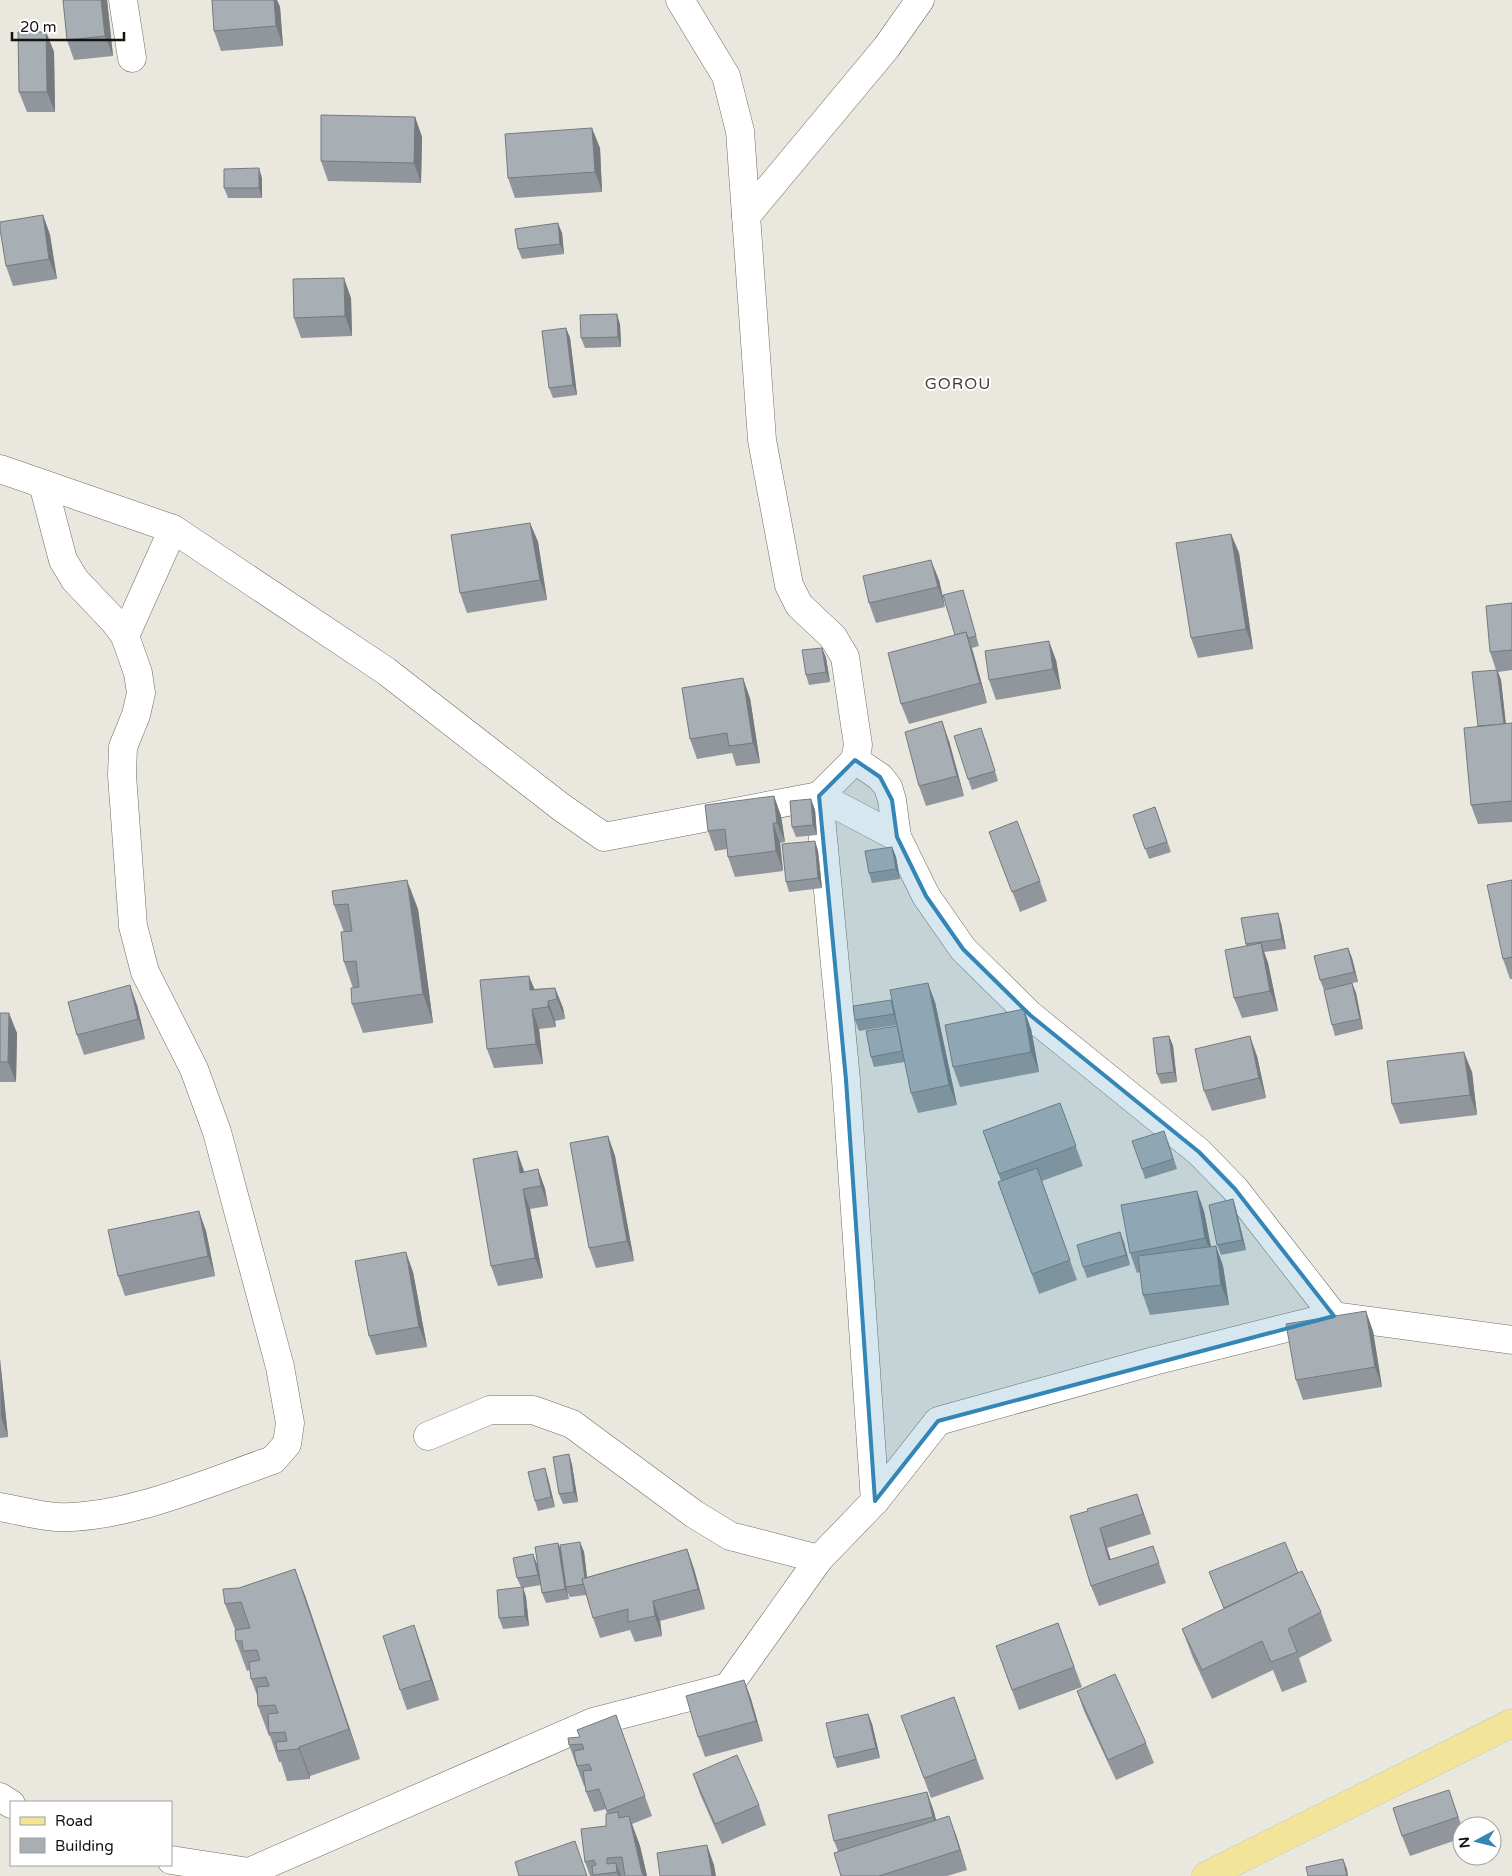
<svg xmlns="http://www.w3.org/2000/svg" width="1512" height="1876" font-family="'Varela Round',sans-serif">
<rect width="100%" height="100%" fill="#e9e7de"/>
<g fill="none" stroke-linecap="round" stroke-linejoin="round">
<g stroke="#6f6d65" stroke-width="29">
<g id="minor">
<polyline points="123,0 132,58"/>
<polyline points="680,0 726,76 740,131 762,440 789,585 799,605 833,637 845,657 858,745 855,760 819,796 897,837"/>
<polyline points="746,216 886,48 920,0"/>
<polyline points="0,469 173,529 386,671 561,807 604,837 819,796 846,1080 875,1501"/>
<polyline points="125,636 173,529"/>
<polyline points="855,760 880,777 888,787 892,800 897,837 926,896 963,949 1030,1015 1199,1152 1235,1189 1334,1316"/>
<polyline points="428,1436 490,1410 533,1410 572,1424 694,1514 730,1536 819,1559"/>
<path d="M0,1507C18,1510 38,1516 56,1517C124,1520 209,1482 273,1460L287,1444L290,1423L280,1367L217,1132L194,1069L145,972L133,926L122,775L123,747L136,715L141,693L138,673L125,636L114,621L75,580L63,560L43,484"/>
<polyline points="0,1797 11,1804"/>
<polyline points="171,1860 249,1872 593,1722 728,1687 819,1559 875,1501 938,1421 1154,1361 1334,1316 1512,1340"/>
</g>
</g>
<g stroke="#c6c6c5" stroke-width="29">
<polyline id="major" points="1206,1876 1512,1723"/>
</g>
<use href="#minor" stroke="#fff" stroke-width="28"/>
<use href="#major" stroke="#f2e599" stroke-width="28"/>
</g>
<g fill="#90969c">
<polygon points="107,0 113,56 74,60 67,40"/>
<polygon points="212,0 277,0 280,7 283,46 221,51 214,31"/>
<polygon points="46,32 54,52 55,112 27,112 19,92"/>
<polygon points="415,117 422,137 421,183 328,181 321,161"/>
<polygon points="600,148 602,192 515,198 508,178"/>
<polygon points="262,178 262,198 228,198 224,188"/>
<polygon points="43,215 50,235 57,279 13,286 6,266"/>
<polygon points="562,233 564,254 522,259 518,249"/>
<polygon points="351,298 352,336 301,338 294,318"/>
<polygon points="620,324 621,347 585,348 581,338"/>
<polygon points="566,328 570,338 577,395 553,398 549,388"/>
<polygon points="530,523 538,542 547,600 467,613 460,593"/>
<polygon points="1231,534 1239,553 1253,649 1198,658 1191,638"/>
<polygon points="939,580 945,607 876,623 869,603"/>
<polygon points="963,590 979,646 972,648 987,703 909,724 901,704 955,635"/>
<polygon points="1512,603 1512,670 1498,672 1501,680 1506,724 1512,723 1512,822 1478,824 1471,805 1478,726 1496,670 1490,652"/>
<polygon points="822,648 826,658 830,682 809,685 806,675"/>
<polygon points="1056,660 1061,689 996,700 989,680"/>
<polygon points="750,698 760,763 736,766 732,753 697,759 690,739"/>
<polygon points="985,738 998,781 972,790 968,779"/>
<polygon points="949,741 964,796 926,806 919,786"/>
<polygon points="774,796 781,816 785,842 780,843 783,871 735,877 728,857 727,849 715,851 708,831"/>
<polygon points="811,799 815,810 817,835 796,837 792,827"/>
<polygon points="1155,807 1171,852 1149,859 1133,815"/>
<polygon points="815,841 818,851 822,888 789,892 786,882"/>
<polygon points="892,847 896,857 900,879 872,883 869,873"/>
<polygon points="997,852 1040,881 1047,901 1020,912"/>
<polygon points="1512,881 1512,979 1510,979 1503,959"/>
<polygon points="332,891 418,909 433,1023 363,1033 352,1004 353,988 344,962 344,932 334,905"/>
<polygon points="1241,918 1281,923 1286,949 1264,952 1268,963 1278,1011 1242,1018 1234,998 1246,946"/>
<polygon points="1348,948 1352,958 1358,982 1352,983 1356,993 1363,1029 1335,1036 1332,1025 1324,990 1320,980"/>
<polygon points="555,988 563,1008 565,1019 555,1021 556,1027 539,1029 543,1064 494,1068 487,1049 534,989"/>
<polygon points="935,1002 957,1105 918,1113 911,1093 905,1062 874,1067 871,1057 897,1026 897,1025 859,1031 855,1020 893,1005"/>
<polygon points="137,1005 145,1039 84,1055 77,1035"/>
<polygon points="0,1013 17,1033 16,1082 0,1082"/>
<polygon points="1031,1029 1039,1072 960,1087 953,1067"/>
<polygon points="1169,1036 1173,1046 1177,1082 1161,1084 1157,1074"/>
<polygon points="1257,1056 1266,1098 1212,1111 1204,1091"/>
<polygon points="1472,1072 1477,1115 1400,1124 1392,1104"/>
<polygon points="1060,1103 1083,1166 1042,1181 1077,1280 1039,1294 998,1182 1001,1181 983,1131"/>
<polygon points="608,1136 615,1156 634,1261 596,1268 589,1248"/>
<polygon points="1168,1141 1177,1169 1145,1179 1142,1169"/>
<polygon points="538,1169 545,1189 548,1206 530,1209 543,1278 498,1286 491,1266 524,1172"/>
<polygon points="1233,1199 1236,1209 1246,1250 1221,1255 1217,1245"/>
<polygon points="1204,1211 1211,1247 1216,1246 1223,1266 1229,1305 1150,1315 1143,1295 1140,1272 1137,1273 1130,1253"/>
<polygon points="206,1231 215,1276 125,1296 118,1276"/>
<polygon points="1120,1232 1130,1265 1087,1278 1083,1267"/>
<polygon points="413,1272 427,1347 376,1355 369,1336"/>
<polygon points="1373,1331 1382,1387 1303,1400 1296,1380"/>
<polygon points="0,1359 8,1437 0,1438"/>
<polygon points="569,1454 572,1465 578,1502 563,1504 559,1494"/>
<polygon points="548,1478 555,1507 538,1511 535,1501"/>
<polygon points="1137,1494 1151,1534 1107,1548 1111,1560 1153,1546 1166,1583 1099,1606 1091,1586 1088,1511"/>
<polygon points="580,1542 584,1552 587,1577 687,1549 694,1569 705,1609 660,1621 662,1636 635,1642 630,1630 600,1638 593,1618 586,1595 570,1597 567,1591 569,1599 546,1603 542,1593 541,1585 523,1588 526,1597 529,1626 503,1629 499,1618 521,1587 517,1578 537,1564 541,1582 558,1543 561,1552"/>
<polygon points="295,1569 360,1759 310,1776 310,1779 287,1781 281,1762 279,1762 270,1736 269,1736 258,1706 257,1695 251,1679 250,1670 247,1671 236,1641 236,1632 225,1604 239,1588"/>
<polygon points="1209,1572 1298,1573 1321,1612 1332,1641 1299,1658 1307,1682 1282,1692 1273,1670 1212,1699 1193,1658 1182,1629 1224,1609"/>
<polygon points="1058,1623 1082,1687 1019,1710 996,1646"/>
<polygon points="421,1645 439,1700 407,1710 400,1690"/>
<polygon points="744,1680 751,1699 763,1741 705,1757 698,1737"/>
<polygon points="1077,1691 1146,1743 1154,1763 1116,1780 1084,1711"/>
<polygon points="954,1697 984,1779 931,1798 901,1716"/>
<polygon points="868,1714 872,1724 880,1758 837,1768 834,1758"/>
<polygon points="616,1715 652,1816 632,1824 640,1846 647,1876 590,1876 585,1862 606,1826 607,1814 606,1809 594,1812 586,1792 585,1786 584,1786 569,1745 579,1737"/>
<polygon points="693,1774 759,1805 766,1825 722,1844 700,1794"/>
<polygon points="1449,1790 1462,1827 1462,1838 1410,1856 1402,1836"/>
<polygon points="927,1792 934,1812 936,1820 956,1835 967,1870 947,1876 841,1876 838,1851 834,1841"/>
</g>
<g fill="#757a7f">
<polygon points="101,0 107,0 113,56 105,36"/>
<polygon points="274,0 277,0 280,7 283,46 276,26"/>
<polygon points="46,32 54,52 55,112 47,92"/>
<polygon points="415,117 422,137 421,183 414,163"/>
<polygon points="592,128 600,148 602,192 595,172"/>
<polygon points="259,168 262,178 262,198 259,188"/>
<polygon points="43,215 50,235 57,279 49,259"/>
<polygon points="558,223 562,233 564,254 560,244"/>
<polygon points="344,278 351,298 352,336 345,316"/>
<polygon points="617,314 620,324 621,347 618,337"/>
<polygon points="566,328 570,338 577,395 573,385"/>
<polygon points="530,523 538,542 547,600 540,580"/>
<polygon points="1231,534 1239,553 1253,649 1246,629"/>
<polygon points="931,560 939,580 945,607 938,587"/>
<polygon points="966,632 973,652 987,703 980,683"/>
<polygon points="1049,641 1056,660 1061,689 1053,669"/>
<polygon points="822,648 826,658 830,682 826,672"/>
<polygon points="1497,670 1501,680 1507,736 1504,726"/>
<polygon points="743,678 750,698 760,763 753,743"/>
<polygon points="942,721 949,741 964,796 957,776"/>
<polygon points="774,796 781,816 785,842 777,823"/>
<polygon points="811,799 815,810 817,835 813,825"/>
<polygon points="773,823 780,843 783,871 776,851"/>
<polygon points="815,841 818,851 822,888 818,878"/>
<polygon points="892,847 896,857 900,879 896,869"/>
<polygon points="407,880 418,909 433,1023 423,994"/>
<polygon points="1278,913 1281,923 1286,949 1282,939"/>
<polygon points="1261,943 1268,963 1278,1011 1270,991"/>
<polygon points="1348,948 1352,958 1358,982 1354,972"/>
<polygon points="529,976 537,995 538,1010 530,990"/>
<polygon points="928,983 935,1002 957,1105 949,1085"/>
<polygon points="1352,983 1356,993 1363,1029 1360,1019"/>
<polygon points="130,985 137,1005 145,1039 138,1019"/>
<polygon points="555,988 563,1008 565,1019 557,999"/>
<polygon points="891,1000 895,1010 897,1025 894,1014"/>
<polygon points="548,1001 555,1021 556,1027 548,1007"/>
<polygon points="532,1009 539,1029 543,1064 536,1044"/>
<polygon points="1024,1009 1031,1029 1039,1072 1031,1052"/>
<polygon points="9,1013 17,1033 16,1082 8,1062"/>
<polygon points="1169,1036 1173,1046 1177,1082 1174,1072"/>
<polygon points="1250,1036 1257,1056 1266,1098 1259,1078"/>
<polygon points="1464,1052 1472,1072 1477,1115 1470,1095"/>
<polygon points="608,1136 615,1156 634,1261 627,1241"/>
<polygon points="517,1151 524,1171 527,1188 520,1173"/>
<polygon points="538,1169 545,1189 548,1206 541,1186"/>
<polygon points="523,1189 530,1209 543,1278 535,1258"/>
<polygon points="1197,1191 1204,1211 1213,1258 1205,1238"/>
<polygon points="1233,1199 1236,1209 1246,1250 1242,1240"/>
<polygon points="199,1211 206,1231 215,1276 208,1256"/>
<polygon points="1120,1232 1124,1242 1130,1265 1126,1255"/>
<polygon points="1216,1246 1223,1266 1229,1305 1221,1285"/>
<polygon points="406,1252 413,1272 427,1347 419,1327"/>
<polygon points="1366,1311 1373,1331 1382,1387 1375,1367"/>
<polygon points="0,1359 8,1437 1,1417"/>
<polygon points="569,1454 572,1465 578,1502 574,1492"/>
<polygon points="545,1468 548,1478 555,1507 551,1497"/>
<polygon points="1137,1494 1151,1534 1143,1514"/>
<polygon points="1100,1528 1107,1548 1117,1580 1109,1560"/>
<polygon points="580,1542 584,1552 589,1594 586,1584"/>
<polygon points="558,1543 562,1554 566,1587 569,1599 565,1589"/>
<polygon points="687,1549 694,1569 705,1609 698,1589"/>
<polygon points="533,1554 537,1564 541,1585 538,1575"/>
<polygon points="295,1569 306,1598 360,1759 349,1729"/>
<polygon points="523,1587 526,1597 529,1626 525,1616"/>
<polygon points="653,1601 660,1621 662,1636 655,1616"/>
<polygon points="414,1625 421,1645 439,1700 431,1680"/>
<polygon points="744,1680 751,1699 763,1741 756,1721"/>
<polygon points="868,1714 872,1724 880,1758 876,1748"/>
<polygon points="299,1747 310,1776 310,1779 299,1749"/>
<polygon points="927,1792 934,1812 940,1837 933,1817"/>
<polygon points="629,1816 640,1846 647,1876 644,1876 642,1873"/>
<polygon points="949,1816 956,1835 967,1870 960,1850"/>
<polygon points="707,1845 714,1865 716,1876 712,1876"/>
<polygon points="1343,1859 1347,1869 1348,1876 1347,1876"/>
<polygon points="616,1863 621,1876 619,1876 617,1872"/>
</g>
<g fill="#a7afb5" stroke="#757a7f">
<polygon points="63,0 101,0 105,36 67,40"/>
<polygon points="212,0 274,0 276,26 214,31"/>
<polygon points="18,32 46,32 47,92 19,92"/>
<polygon points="321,115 415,117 414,163 321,161"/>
<polygon points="592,128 595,172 508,178 505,134"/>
<polygon points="259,168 259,188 224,188 224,169"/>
<polygon points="43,215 49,259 6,266 0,229 0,222"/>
<polygon points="558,223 560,244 518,249 515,229"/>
<polygon points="344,278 345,316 294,318 293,279"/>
<polygon points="617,314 618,337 581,338 580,315"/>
<polygon points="566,328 573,385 549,388 542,331"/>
<polygon points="530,523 540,580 460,593 451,535"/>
<polygon points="1231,534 1246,629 1191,638 1176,543"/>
<polygon points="931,560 938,587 869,603 863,576"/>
<polygon points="963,590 976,636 968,638 966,632 955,635 943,595"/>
<polygon points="1512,603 1512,650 1490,652 1486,606"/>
<polygon points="966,632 980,683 901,704 888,653"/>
<polygon points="1049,641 1053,669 989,680 985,651"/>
<polygon points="822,648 826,672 806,675 802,650"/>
<polygon points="1497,670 1504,724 1478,726 1472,672"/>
<polygon points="743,678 753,743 729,746 727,733 690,739 682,688"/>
<polygon points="942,721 957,776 919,786 905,732"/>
<polygon points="1512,723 1512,801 1471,805 1464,728"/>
<polygon points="981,728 995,771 968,779 954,736"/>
<polygon points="774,796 777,823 773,823 776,851 728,857 725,829 708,831 705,805"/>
<polygon points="811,799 813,825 792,827 790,801"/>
<polygon points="1155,807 1167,842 1145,849 1133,815"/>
<polygon points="1017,821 1040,881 1012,892 989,832"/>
<polygon points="815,841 818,878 786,882 782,844"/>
<polygon points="892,847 896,869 869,873 865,851"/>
<polygon points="407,880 423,994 352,1004 351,988 359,987 356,961 344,962 341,932 352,931 348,904 334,905 332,891"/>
<polygon points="1512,880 1512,957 1503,959 1487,885"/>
<polygon points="1278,913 1282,939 1246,944 1241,918"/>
<polygon points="1261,943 1270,991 1234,998 1225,950"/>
<polygon points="1348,948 1354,972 1320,980 1314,956"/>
<polygon points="529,976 530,990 555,988 557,999 548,1001 548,1007 532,1009 536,1044 487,1049 480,980"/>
<polygon points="928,983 949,1085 911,1093 890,990"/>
<polygon points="1352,983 1360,1019 1332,1025 1324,990"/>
<polygon points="130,985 138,1019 77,1035 68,1002"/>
<polygon points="891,1000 894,1014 855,1020 853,1006"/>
<polygon points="1024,1009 1031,1052 953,1067 945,1025"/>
<polygon points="0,1013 9,1013 8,1062 0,1062"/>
<polygon points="897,1026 902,1051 871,1057 866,1031"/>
<polygon points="1169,1036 1174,1072 1157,1074 1153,1038"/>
<polygon points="1250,1036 1259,1078 1204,1091 1195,1049"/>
<polygon points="1464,1052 1470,1095 1392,1104 1387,1061"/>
<polygon points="1060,1103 1076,1146 999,1174 983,1131"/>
<polygon points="1164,1131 1173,1159 1142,1169 1132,1141"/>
<polygon points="608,1136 627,1241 589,1248 570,1143"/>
<polygon points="517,1151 520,1173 538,1169 541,1186 523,1189 535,1258 491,1266 473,1159"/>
<polygon points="1037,1168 1070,1260 1032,1274 998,1182"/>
<polygon points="1197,1191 1205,1238 1130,1253 1121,1205"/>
<polygon points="1233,1199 1242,1240 1217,1245 1209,1205"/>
<polygon points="199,1211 208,1256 118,1276 108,1230"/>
<polygon points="1120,1232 1126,1255 1083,1267 1077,1245"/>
<polygon points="1216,1246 1221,1285 1143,1295 1138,1256"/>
<polygon points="406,1252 419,1327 369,1336 355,1261"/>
<polygon points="1366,1311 1375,1367 1296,1380 1286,1324"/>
<polygon points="569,1454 574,1492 559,1494 553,1457"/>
<polygon points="545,1468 551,1497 535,1501 528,1472"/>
<polygon points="1137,1494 1143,1514 1100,1528 1109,1560 1153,1546 1159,1563 1091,1586 1070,1516 1088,1511 1087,1509"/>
<polygon points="580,1542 585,1578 582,1579 584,1584 566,1587 560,1545"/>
<polygon points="1285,1542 1298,1573 1224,1608 1209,1572"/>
<polygon points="558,1543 565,1589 542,1593 535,1547"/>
<polygon points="687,1549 698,1589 653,1601 655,1616 628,1622 628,1609 593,1618 582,1579"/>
<polygon points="533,1554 538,1575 517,1578 513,1558"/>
<polygon points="295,1569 349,1729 299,1747 299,1749 277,1751 276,1742 287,1741 285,1732 269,1733 268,1714 278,1713 275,1705 258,1706 257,1687 269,1686 266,1677 251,1679 249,1662 260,1660 257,1650 243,1651 242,1641 236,1641 235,1630 250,1628 241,1602 225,1604 223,1589 239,1588"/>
<polygon points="1302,1571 1321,1612 1288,1629 1297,1652 1271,1662 1262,1641 1202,1670 1182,1629"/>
<polygon points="523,1587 525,1616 499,1618 497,1590"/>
<polygon points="1058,1623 1074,1667 1012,1690 996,1646"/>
<polygon points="414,1625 431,1680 400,1690 383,1636"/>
<polygon points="1115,1674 1146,1743 1108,1760 1077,1691"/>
<polygon points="744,1680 756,1721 698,1737 686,1696"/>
<polygon points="954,1697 976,1759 924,1778 901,1716"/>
<polygon points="868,1714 876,1748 834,1758 826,1723"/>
<polygon points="616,1715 645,1796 607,1811 599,1789 586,1792 583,1771 592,1770 589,1764 577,1766 574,1751 584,1749 582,1744 569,1745 568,1738 580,1737 577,1730"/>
<polygon points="737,1755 759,1805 715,1824 693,1774"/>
<polygon points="1449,1790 1458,1817 1402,1836 1393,1808"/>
<polygon points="927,1792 933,1817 834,1841 828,1815"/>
<polygon points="618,1812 619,1818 629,1816 642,1873 644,1876 625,1876 622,1857 607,1858 607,1864 616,1863 617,1872 593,1875 592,1866 596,1865 594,1860 585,1862 581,1829 606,1826 606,1814"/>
<polygon points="949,1816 960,1850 879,1876 841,1876 834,1853"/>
<polygon points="575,1841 587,1876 519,1876 515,1862"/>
<polygon points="707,1845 712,1876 660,1876 657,1853"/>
<polygon points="1343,1859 1347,1876 1308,1876 1306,1867"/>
</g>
<path fill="#3386b6" fill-opacity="0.2" stroke="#3386b6" stroke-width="4" stroke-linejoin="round" d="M855,760L880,777L892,800L897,837L926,896L963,949L1030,1015L1199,1152L1235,1189L1334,1316L938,1421L875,1501L846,1080L819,796Z"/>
<g text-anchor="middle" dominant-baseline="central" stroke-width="4" stroke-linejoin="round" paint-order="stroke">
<g font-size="16" letter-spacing="1" fill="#3f3e37" stroke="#fff">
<text x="958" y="384">GOROU</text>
</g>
</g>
<rect x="10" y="1801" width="162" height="65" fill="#ffffff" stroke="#a0a09f"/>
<rect x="20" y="1817" width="25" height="8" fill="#f2e599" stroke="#a0a09f"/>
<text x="55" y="1826" font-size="15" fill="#12120f">Road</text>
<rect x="20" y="1838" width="25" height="15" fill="#a7afb5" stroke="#a0a09f"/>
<text x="55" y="1851" font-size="15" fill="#12120f">Building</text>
<g transform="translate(1477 1841) rotate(263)"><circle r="24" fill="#ffffff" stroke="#a0a09f"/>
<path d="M0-4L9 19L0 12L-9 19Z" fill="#3386b6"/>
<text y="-8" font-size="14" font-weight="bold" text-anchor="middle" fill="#12120f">N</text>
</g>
<path d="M12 32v8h112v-8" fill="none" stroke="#12120f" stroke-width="2.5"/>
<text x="20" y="32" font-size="15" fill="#12120f" stroke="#ffffff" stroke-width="4" paint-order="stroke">20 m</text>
</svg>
